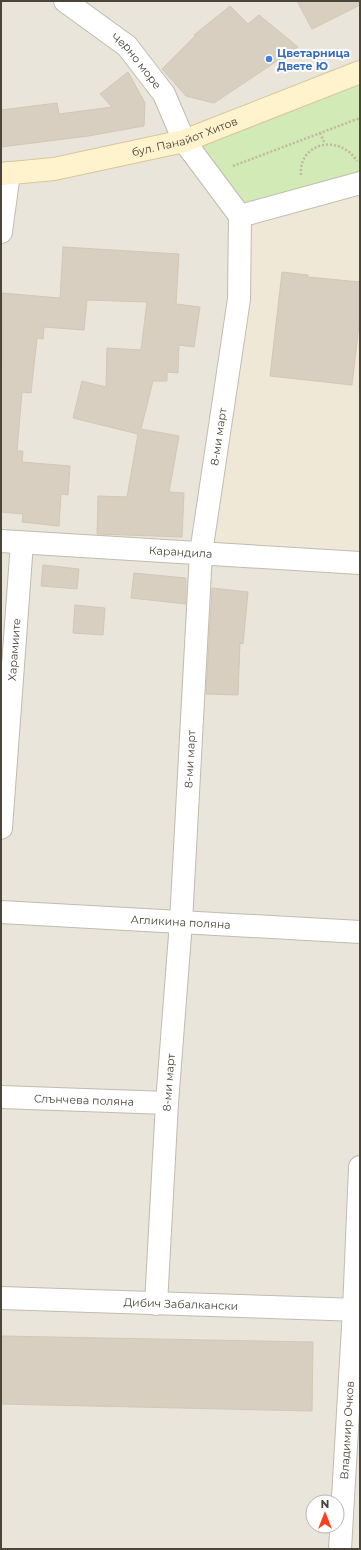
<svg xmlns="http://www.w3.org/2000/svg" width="361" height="1550" font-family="Montserrat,sans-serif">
<rect width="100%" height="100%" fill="#f6f3ec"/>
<path fill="#eae5da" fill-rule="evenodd" d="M1,1H360V1549H1ZM313,1502H337V1526H313Z"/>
<polygon fill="#efe8d6" points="360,183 360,563 201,553 240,216"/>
<polygon fill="#d2eab5" points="360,72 360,183 240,216 184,141"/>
<g fill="#d8cfc1" stroke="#d3c7b4">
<polygon points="297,1 360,1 360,5 312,29"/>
<polygon points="230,6 248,24 259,15 298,47 214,103 186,96 162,69 195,36 194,35"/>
<polygon points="128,72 145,103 144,126 88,136 1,147 1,110 57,103 59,114 112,107 100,94"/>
<polygon points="63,247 179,254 176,304 200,307 194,347 179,345 178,373 167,372 167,381 153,381 141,429 179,436 169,492 184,493 182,537 97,534 98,496 127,497 138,434 73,418 82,381 106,387 107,348 141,350 147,302 87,300 84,330 44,327 43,339 37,338 31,393 22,392 17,451 23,451 22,462 70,466 68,495 61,494 59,526 22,522 23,514 1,512 2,293 60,298"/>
<polygon points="282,272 308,275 308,277 360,282 360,316 352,385 270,376"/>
<polygon points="43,565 79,569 77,589 41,586"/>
<polygon points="134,573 186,578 186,604 131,598"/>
<polygon points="212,588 248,592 243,644 240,643 238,695 206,694"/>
<polygon points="75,605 105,608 103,635 73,633"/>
<polygon points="1,1336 313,1342 312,1411 1,1404"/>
</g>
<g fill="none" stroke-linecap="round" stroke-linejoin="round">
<g stroke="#c2bbae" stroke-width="24">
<g id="street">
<path id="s1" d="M65,1L127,46L164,94L184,141L240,216L360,183"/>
<polyline points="1,232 9,173"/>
<path id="s2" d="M1,541L360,563"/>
<path id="s3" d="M1,828L22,543"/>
<path id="s4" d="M1,912L360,932"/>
<path id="s5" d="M1,1097L167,1103"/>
<path id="s6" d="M1,1298L360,1310"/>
<path id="s7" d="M156,1304L167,1103L181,922L201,553L239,299L240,216"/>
<path id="s8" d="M340,1549L354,1310L360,1167"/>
</g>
</g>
<g stroke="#d6c79b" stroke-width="24">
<g id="secondary">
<path id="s9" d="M1,174L54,169L184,141L360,72"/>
</g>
</g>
<g stroke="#c4b79f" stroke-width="2.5" stroke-dasharray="2 2" stroke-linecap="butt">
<polyline points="320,133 325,144"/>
<polyline points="233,166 360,118"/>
<path d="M301,175C298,143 339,133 357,161"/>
</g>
<use href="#street" stroke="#fff" stroke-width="22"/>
<use href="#secondary" stroke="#fff3cd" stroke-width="22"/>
</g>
<circle fill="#3f7fe0" stroke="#fff" stroke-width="1.5" cx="269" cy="59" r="4"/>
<g text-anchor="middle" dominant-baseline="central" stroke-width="4" stroke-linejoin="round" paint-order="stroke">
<g font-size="11" font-weight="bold" fill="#366cbe" stroke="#fff" text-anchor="start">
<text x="277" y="53">Цветарница<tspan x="277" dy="13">Двете Ю</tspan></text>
</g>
<g font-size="11" fill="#4b4439" stroke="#fff">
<text stroke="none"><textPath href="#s1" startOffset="94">Черно море</textPath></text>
<text stroke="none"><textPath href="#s9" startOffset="188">бул. Панайот Хитов</textPath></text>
<text stroke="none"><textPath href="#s7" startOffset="870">8-ми март</textPath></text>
<text stroke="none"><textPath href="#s2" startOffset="180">Карандила</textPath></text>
<text stroke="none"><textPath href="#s3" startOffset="179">Харамиите</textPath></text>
<text stroke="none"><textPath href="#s7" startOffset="546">8-ми март</textPath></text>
<text stroke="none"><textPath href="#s4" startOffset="180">Агликина поляна</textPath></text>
<text stroke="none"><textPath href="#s7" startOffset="222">8-ми март</textPath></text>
<text stroke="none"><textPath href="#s5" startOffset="83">Слънчева поляна</textPath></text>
<text stroke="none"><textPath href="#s6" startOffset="180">Дибич Забалкански</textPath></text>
<text stroke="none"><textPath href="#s8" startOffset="119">Владимир Очков</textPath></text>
</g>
</g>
<rect width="361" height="1550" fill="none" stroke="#4b4439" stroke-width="4"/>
<g transform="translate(325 1514)"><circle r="19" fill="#ffffff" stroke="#b7b4b0"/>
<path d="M0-3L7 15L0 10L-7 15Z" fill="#fc3f1d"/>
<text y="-6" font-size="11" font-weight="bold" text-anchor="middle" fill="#4b4439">N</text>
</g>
</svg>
